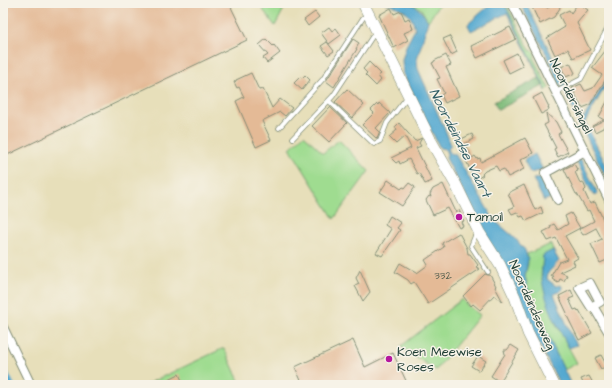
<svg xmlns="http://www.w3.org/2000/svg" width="612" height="388" font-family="'Architects Daughter',sans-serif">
<rect width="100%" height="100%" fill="#f7f3e8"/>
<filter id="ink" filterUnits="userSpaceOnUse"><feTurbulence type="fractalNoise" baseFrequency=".025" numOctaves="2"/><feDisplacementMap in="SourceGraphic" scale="8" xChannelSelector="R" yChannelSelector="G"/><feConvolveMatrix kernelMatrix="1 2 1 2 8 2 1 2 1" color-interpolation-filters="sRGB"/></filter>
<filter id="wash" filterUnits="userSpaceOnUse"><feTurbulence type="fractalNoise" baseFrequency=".012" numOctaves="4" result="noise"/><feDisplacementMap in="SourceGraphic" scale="16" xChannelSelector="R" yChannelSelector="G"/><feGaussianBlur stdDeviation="0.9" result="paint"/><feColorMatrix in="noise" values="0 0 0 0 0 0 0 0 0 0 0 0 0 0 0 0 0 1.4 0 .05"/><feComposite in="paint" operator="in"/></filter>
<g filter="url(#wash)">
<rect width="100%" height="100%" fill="#e7dfba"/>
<g fill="#9fdc90" stroke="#5f8c62">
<polygon points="258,3 287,3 275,26"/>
<path d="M410,3H441C435,8 434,15 428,21L421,9Z"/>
<polygon points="504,3 506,3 530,50 534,52 535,55 534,59 549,88 546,91"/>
<polygon points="304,135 323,153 339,140 369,171 334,219 290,148"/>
<polygon points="551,244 553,250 543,256 541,277 550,307 556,324 577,363 564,370 536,310 527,286 525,276 528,264 527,254"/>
<polygon points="462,299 468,306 480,315 436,370 400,347"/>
<polygon points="224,348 241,385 145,385"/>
</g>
<polygon fill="#7fbc7a" stroke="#4f7c57" points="539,78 543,86 498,110 494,102"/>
<g fill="#54a9d0" stroke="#3a7382">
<path d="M386,3C410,3 414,0 428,21L417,60L418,69L446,132L451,145L448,148L450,153L455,154L494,220L514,237L525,250L528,260L525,276L527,286L536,310L571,385H560C521,309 485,233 446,158L447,154L445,149L440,148L403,74L402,60L406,46L415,29C411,11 402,9 386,3Z"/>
<polygon points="492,3 504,3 546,90 507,13 471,31 468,25 468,24"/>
<polygon points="520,3 526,3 583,119 609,76 609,80 585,122 609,171 609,184 562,86 559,85 551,63"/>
<polygon points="535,154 543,170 530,173 524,160"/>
<polygon points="579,156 598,194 593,195 575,158"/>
<polygon points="543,178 553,197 544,201 533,179"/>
<path d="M553,250L559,261L548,273L547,279L556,286L561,285L563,289L554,294L571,334L577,345L569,348C558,327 544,302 542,278C541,271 543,263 543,255Z"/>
</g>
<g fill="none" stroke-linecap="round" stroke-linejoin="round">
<polyline stroke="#54a9d0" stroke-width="7" points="3,369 11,385"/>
</g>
<g id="blocks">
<g fill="#e4ba96">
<polygon points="3,3 229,3 247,40 3,157"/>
<polygon points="530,3 540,3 542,7 546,5 547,8 558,3 560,8 554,17 540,24"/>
<polygon points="578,3 588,10 577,23 590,50 573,58 568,49 555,55 547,38 565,27 559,15 569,10 571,13"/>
<polygon points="391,8 394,14 401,11 405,20 409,18 413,29 404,33 408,40 394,48 379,15"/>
<polygon points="315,12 319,17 308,26 304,20"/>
<polygon points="329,27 332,31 336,28 341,35 329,44 321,33"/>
<polygon points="510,27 516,39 477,58 471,46"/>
<polygon points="450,36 457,52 451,55 443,39"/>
<polygon points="266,39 273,46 274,45 280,53 267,63 263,58 268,55 259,45"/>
<polygon points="353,39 359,43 356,49 357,49 334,87 326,81"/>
<polygon points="327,42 334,51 328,55 321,46"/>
<polygon points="609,46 609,74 590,105 582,108 572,88 581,84 585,91 593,88 602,75 592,68"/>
<polygon points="517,53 523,66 509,73 503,60"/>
<polygon points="446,55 451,65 446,67 459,96 445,103 441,95 444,93 437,79 440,78 432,63 434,62 434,61"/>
<polygon points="369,62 381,74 378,76 381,80 376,86 365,75 367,73 363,69"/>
<polygon points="570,63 575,73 566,77 561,67"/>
<polygon points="251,73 259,90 263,89 272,108 280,99 292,108 285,116 280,112 262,121 271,140 256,147 236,101 244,97 239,87 237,88 234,82 236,81 236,80"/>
<polygon points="305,75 310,80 302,90 294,83 300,77 302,78"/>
<polygon points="347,89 364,105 352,118 335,102"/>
<polygon points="542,93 549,107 548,107 549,110 541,114 533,98"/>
<polygon points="609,98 609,117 603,128 595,132 592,126 604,120 599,117"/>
<polygon points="379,103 390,113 376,128 380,132 377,139 362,125 374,113 371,110 377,104 378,105"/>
<polygon points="330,107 347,123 329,142 312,126"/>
<polygon points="546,113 556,122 561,132 558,134 568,152 558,157 554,149 556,148 544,125 548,123"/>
<polygon points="399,123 415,141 422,138 419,143 421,146 416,148 432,181 425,184 419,173 417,174 409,159 400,164 399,161 396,163 391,158 411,148 405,136 396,144 389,137 397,130 395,127"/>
<polygon points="472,134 474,139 460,146 457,141"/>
<polygon points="525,138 533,153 520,160 524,169 508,177 504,169 499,171 496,166 485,171 482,174 483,175 475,180 460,148 466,146 472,158 475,156 477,159 480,158 481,162"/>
<polygon points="574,164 578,171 575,172 580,183 583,182 586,189 584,191 590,204 595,202 609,232 606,233 609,238 609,259 600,263 591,244 602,239 596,228 583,235 579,229 594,221 589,210 587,211 577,194 576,194 564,169"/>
<polygon points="388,180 401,189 403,187 405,188 409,183 415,187 402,206 380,192"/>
<polygon points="443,184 456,212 459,210 464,221 461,222 463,226 459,228 448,208 433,215 426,200 429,196 431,197 430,194 433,189"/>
<polygon points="524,185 535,210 541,207 543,213 526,221 523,216 520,217 517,212 512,214 509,209 514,207 508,193"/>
<polygon points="571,213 580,228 565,236 578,258 573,261 575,265 560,272 567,275 564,281 560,279 558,283 552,279 554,276 551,276 559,262 567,259 556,238 548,241 543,232 551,228 550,226 554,224 558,230 568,224 565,216"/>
<polygon points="390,216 401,223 397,228 400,230 382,256 376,253 391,229 385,225"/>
<polygon points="459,233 467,248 468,254 470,254 478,265 476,267 480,269 428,304 414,282 411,284 408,280 395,272 400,263 417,273 428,265 425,260 444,247 442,243"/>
<polygon points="360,270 370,292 363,301 355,286 359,284 356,278"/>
<polygon points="485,274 488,275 490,275 496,286 495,287 503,302 494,295 480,310 473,304 471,306 463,296"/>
<polygon points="571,290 574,297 569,299 574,310 577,309 578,311 579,310 592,333 579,340 566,314 567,313 559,296"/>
<polygon points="353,340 365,367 393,353 408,385 303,385 295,367"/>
<polygon points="511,345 519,350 500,382 491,376 505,354 504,350 507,350"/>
<polygon points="601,355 607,366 601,369 595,358"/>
<polygon points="478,356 486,361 479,371 471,366"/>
<polygon points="179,374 184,385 157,385"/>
<polygon points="589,376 594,385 584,385 581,379"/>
</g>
</g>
</g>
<g filter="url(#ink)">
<use href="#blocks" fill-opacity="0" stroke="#838e77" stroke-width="1"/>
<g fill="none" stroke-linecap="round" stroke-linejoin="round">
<g stroke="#838e77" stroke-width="5.5">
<g id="lane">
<polyline points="556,92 581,79 609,26"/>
<polyline points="329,101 374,144 380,141 387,123 408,96"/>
<polyline points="279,128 323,79 363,18 368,14"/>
<polyline points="293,138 333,96 372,37 377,33"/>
<polyline points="479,232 475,236 471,246 488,272"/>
</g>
</g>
<g stroke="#838e77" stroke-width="10">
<g id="street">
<polyline points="512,3 609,200"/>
<polyline points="558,200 545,173 585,151"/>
<polygon points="590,283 600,302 591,307 579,288"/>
<polyline points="593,306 609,333"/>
<polyline points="3,327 31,385"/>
</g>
</g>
<g stroke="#838e77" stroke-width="12">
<polyline id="secondary" points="363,3 431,141 456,185 479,232 500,265 515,297 528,333 554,385"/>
</g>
<use href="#lane" stroke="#fff" stroke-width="4"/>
<use href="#street" stroke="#fff" stroke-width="8"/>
<use href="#secondary" stroke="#fff" stroke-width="11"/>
</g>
</g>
<g fill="#b5179e" stroke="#f7f3e8" stroke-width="1.5">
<circle cx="459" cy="217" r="4"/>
<circle cx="389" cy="359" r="4"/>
</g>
<g text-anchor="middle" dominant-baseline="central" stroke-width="3" stroke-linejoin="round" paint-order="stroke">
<g font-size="11" fill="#505c4c">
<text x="443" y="275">332</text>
</g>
<g font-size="13" fill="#1f3d34" stroke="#f7f3e8">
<text transform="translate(571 96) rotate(64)">Noordersingel</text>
<text transform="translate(532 305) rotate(66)">Noordeindseweg</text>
</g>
<g font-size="13" fill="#1f3d34" stroke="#f7f3e8" text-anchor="start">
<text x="467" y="217">Tamoil</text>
<text x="397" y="352">Koen Meewise<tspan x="397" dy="15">Roses</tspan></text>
</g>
<g font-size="14" font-style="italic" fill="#2f5d63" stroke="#f7f3e8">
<text transform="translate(460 143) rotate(63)">Noordeindse Vaart</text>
</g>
</g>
<rect width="612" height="388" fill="none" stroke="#f7f3e8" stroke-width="16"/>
</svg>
